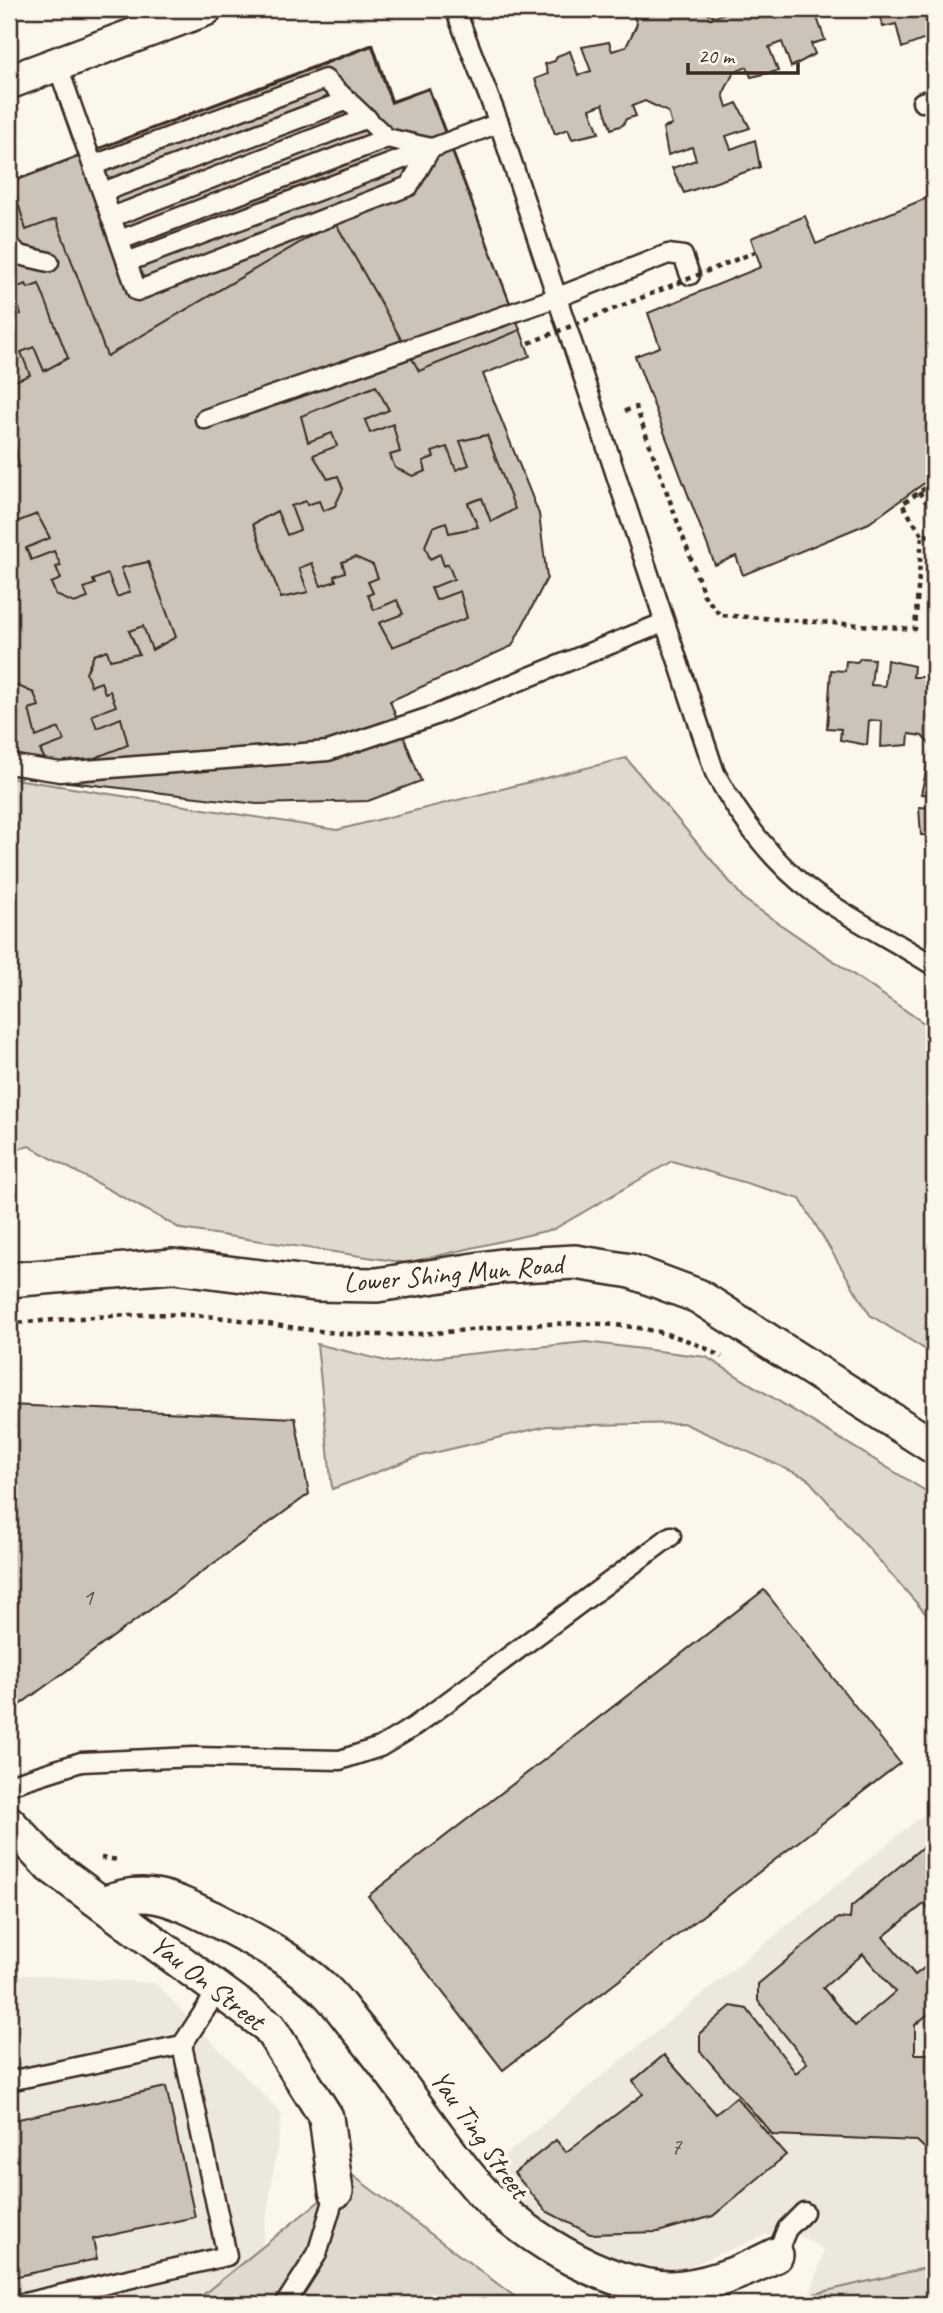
<svg xmlns="http://www.w3.org/2000/svg" width="943" height="2313" font-family="Caveat,sans-serif">
<rect width="100%" height="100%" fill="#fbf7ec"/>
<filter id="ink" filterUnits="userSpaceOnUse"><feTurbulence type="fractalNoise" baseFrequency=".0143" numOctaves="2"/><feDisplacementMap in="SourceGraphic" scale="14" xChannelSelector="R" yChannelSelector="G"/><feConvolveMatrix kernelMatrix="1 2 1 2 8 2 1 2 1" color-interpolation-filters="sRGB"/></filter>
<g filter="url(#ink)">
<g fill="#ede8dd">
<polygon points="934,1806 934,2286 807,2304 824,2250 796,2233 766,2235 668,2275 609,2271 540,2237 483,2173"/>
<polygon points="9,1974 155,1983 282,2114 255,2293 215,2304 9,2304"/>
</g>
<g fill="#dfd9ce" stroke="#8d8276" stroke-width="2">
<polygon points="626,758 745,900 934,1030 934,1355 870,1315 800,1199 672,1161 554,1229 407,1263 181,1229 29,1146 9,1152 9,778 337,830"/>
<polygon points="586,1342 706,1357 934,1496 934,1623 807,1478 683,1423 547,1426 417,1457 332,1489 317,1344 390,1362"/>
<polygon points="352,2175 522,2302 553,2304 173,2304 200,2297"/>
<polygon points="934,2266 934,2304 770,2304"/>
</g>
<g fill="#ccc4b9" stroke="#3b2a1e" stroke-width="2" fill-rule="evenodd">
<polygon points="620,9 698,9 715,17 728,12 727,9 755,9 757,14 770,9 814,9 825,40 811,44 815,54 791,67 782,42 769,47 778,71 751,77 747,67 734,72 723,94 727,107 737,103 750,128 726,136 731,149 755,140 760,167 684,193 672,168 696,160 692,147 668,155 663,128 672,125 668,112 645,101 632,106 636,116 626,119 623,125 611,129 603,104 590,109 599,133 572,139 568,129 555,134 535,79 548,74 545,64 555,61 557,56 570,51 578,75 591,71 582,47 609,42 612,51 626,47 637,24 632,12 623,15"/>
<polygon points="879,9 934,9 934,20 927,22 931,37 902,48 896,24 883,27"/>
<polygon points="373,44 392,101 429,88 530,356 483,374 539,514 547,578 512,646 390,701 421,781 368,801 257,804 9,775 9,197 14,195 9,182"/>
<polygon points="372,46 391,103 428,89 520,330 419,371 335,222 107,356 56,219 26,230 12,182"/>
<polygon points="934,195 934,476 869,523 743,575 736,556 715,565 635,356 660,347 648,313 761,267 751,238 805,216 816,244"/>
<polygon points="26,284 28,288 39,284 68,358 44,371 34,347 21,352 30,375 15,381 13,377 9,378 9,319 21,314 12,289"/>
<polygon points="376,386 389,410 365,420 370,433 393,424 400,452 390,455 395,468 413,476 426,471 423,461 434,457 432,452 447,447 456,470 469,465 460,441 487,435 515,509 491,522 482,498 468,503 478,527 449,533 446,522 433,527 425,546 430,559 440,554 444,566 448,564 454,579 431,588 436,600 460,591 467,618 392,647 379,623 403,614 397,600 374,610 368,595 373,593 368,582 378,578 373,565 355,557 342,562 345,572 334,576 336,581 321,586 312,563 299,568 308,592 281,598 253,524 277,511 287,535 300,530 291,506 306,501 307,505 319,501 323,511 335,506 343,489 338,476 328,479 313,455 337,446 332,433 308,442 301,416"/>
<polygon points="13,439 19,466 9,470 9,441"/>
<polygon points="37,514 50,538 26,548 31,560 54,551 61,566 56,567 61,579 51,583 56,595 74,603 88,598 84,588 95,584 93,580 108,574 117,597 130,592 121,568 148,562 176,637 152,650 143,626 129,631 139,654 110,660 107,650 94,655 86,673 91,686 101,682 105,693 110,691 116,706 92,715 97,728 121,718 128,745 53,774 40,750 64,741 59,728 36,737 29,709 39,706 34,693 16,685 9,687 9,525"/>
<polygon points="861,658 874,659 871,685 885,686 887,660 914,666 913,677 927,677 934,671 934,749 922,736 909,734 908,745 881,747 882,721 869,720 867,745 840,740 841,729 827,728 831,670 845,671 846,661 857,662"/>
<polygon points="927,767 934,768 934,795 921,794"/>
<polygon points="919,807 934,808 934,836 921,835"/>
<polygon points="9,1405 295,1418 309,1494 18,1706 9,1700"/>
<polygon points="764,1590 900,1763 503,2070 368,1896"/>
<path d="M926,1844H934V1916L924,1904L883,1937L915,1975L934,1960V2009L915,2025V2054H934V2157L917,2141L773,2135L700,2051V2033L731,2006L747,2009L796,2073L807,2063L758,2001V1984L838,1918L850,1919L851,1907ZM863,1954L895,1992L855,2026L823,1988Z"/>
<polygon points="664,2055 716,2114 736,2097 786,2155 713,2216 658,2232 590,2234 546,2211 514,2173 556,2140 566,2152 643,2094 633,2081"/>
<polygon points="166,2087 195,2217 93,2239 97,2259 9,2278 9,2121"/>
</g>
<g fill="none" stroke-linecap="round" stroke-linejoin="round">
<g stroke="#3b2a1e" stroke-width="23">
<g id="service">
<path d="M455,9L499,123L715,773C739,817 773,863 814,893C852,920 895,941 934,966"/>
<polyline points="57,64 137,291 409,186 431,148"/>
<polyline points="922,102 934,98"/>
<polyline points="94,165 325,79 387,138 431,148"/>
<polyline points="103,192 348,100"/>
<polyline points="112,217 367,118"/>
<polyline points="120,240 387,138"/>
<polyline points="9,245 19,255 49,262"/>
<polyline points="127,262 499,123"/>
<polyline points="205,419 558,297 668,254 683,256 690,275"/>
<polyline points="9,764 60,772 328,751 433,716 663,623"/>
<polyline points="9,1785 81,1762 194,1757 340,1760 380,1747 415,1726 671,1536"/>
<polyline points="9,2081 182,2045 218,1990"/>
<polyline points="776,2255 787,2229 804,2212"/>
<polyline points="20,2304 227,2256 182,2045"/>
<polyline points="285,2304 317,2254 336,2191"/>
</g>
</g>
<g stroke="#3b2a1e" stroke-width="38">
<g id="minor">
<polyline points="9,82 205,9"/>
<polyline points="9,1280 173,1266 315,1284 377,1285 501,1266 575,1262 631,1271 698,1296 934,1447"/>
<polyline points="9,1823 48,1864 269,2027 326,2117 336,2191"/>
<path d="M104,1903C149,1885 173,1900 214,1919C253,1939 293,1959 325,1990C337,2001 346,2015 356,2027C397,2076 431,2130 471,2179C511,2230 605,2288 671,2288C706,2287 745,2271 776,2255"/>
</g>
</g>
<g stroke="#3b2a1e" stroke-width="4.5" stroke-dasharray="5 5" stroke-linecap="butt">
<polyline points="625,411 636,407 704,595 720,615 915,629 922,535 934,536"/>
<polyline points="919,492 934,514"/>
<polyline points="922,535 902,504 934,482"/>
<path d="M9,1323C68,1320 130,1312 189,1315C250,1318 311,1334 373,1335C487,1337 617,1296 722,1357"/>
<polyline points="101,1858 120,1860"/>
</g>
<use href="#service" stroke="#fbf7ec" stroke-width="18"/>
<use href="#minor" stroke="#fbf7ec" stroke-width="33"/>
<polyline stroke="#3b2a1e" stroke-width="4.5" stroke-dasharray="5 5" stroke-linecap="butt" points="529,343 755,252"/>
</g>
</g>
<g text-anchor="middle" dominant-baseline="central" stroke-width="7" stroke-linejoin="round" paint-order="stroke">
<g font-size="24" fill="#5f5045">
<text x="88" y="1597">1</text>
<text x="676" y="2146">7</text>
</g>
<g font-size="28" fill="#3b2a1e" stroke="#fbf7ec">
<text transform="translate(453 1273) rotate(-5)">Lower Shing Mun Road</text>
<text transform="translate(208 1982) rotate(38)">Yau On Street</text>
<text transform="translate(480 2134) rotate(55)">Yau Ting Street</text>
</g>
</g>
<rect width="943" height="2313" fill="none" stroke="#fbf7ec" stroke-width="35"/>
<rect x="18" y="18" width="908" height="2278" fill="none" stroke="#3b2a1e" stroke-width="2.5" filter="url(#ink)"/>
<path d="M688 63v10h110v-10" fill="none" stroke="#3b2a1e" stroke-width="3.5"/>
<text x="698" y="63" font-size="21" fill="#3b2a1e" stroke="#fbf7ec" stroke-width="5" paint-order="stroke">20 m</text>
</svg>
